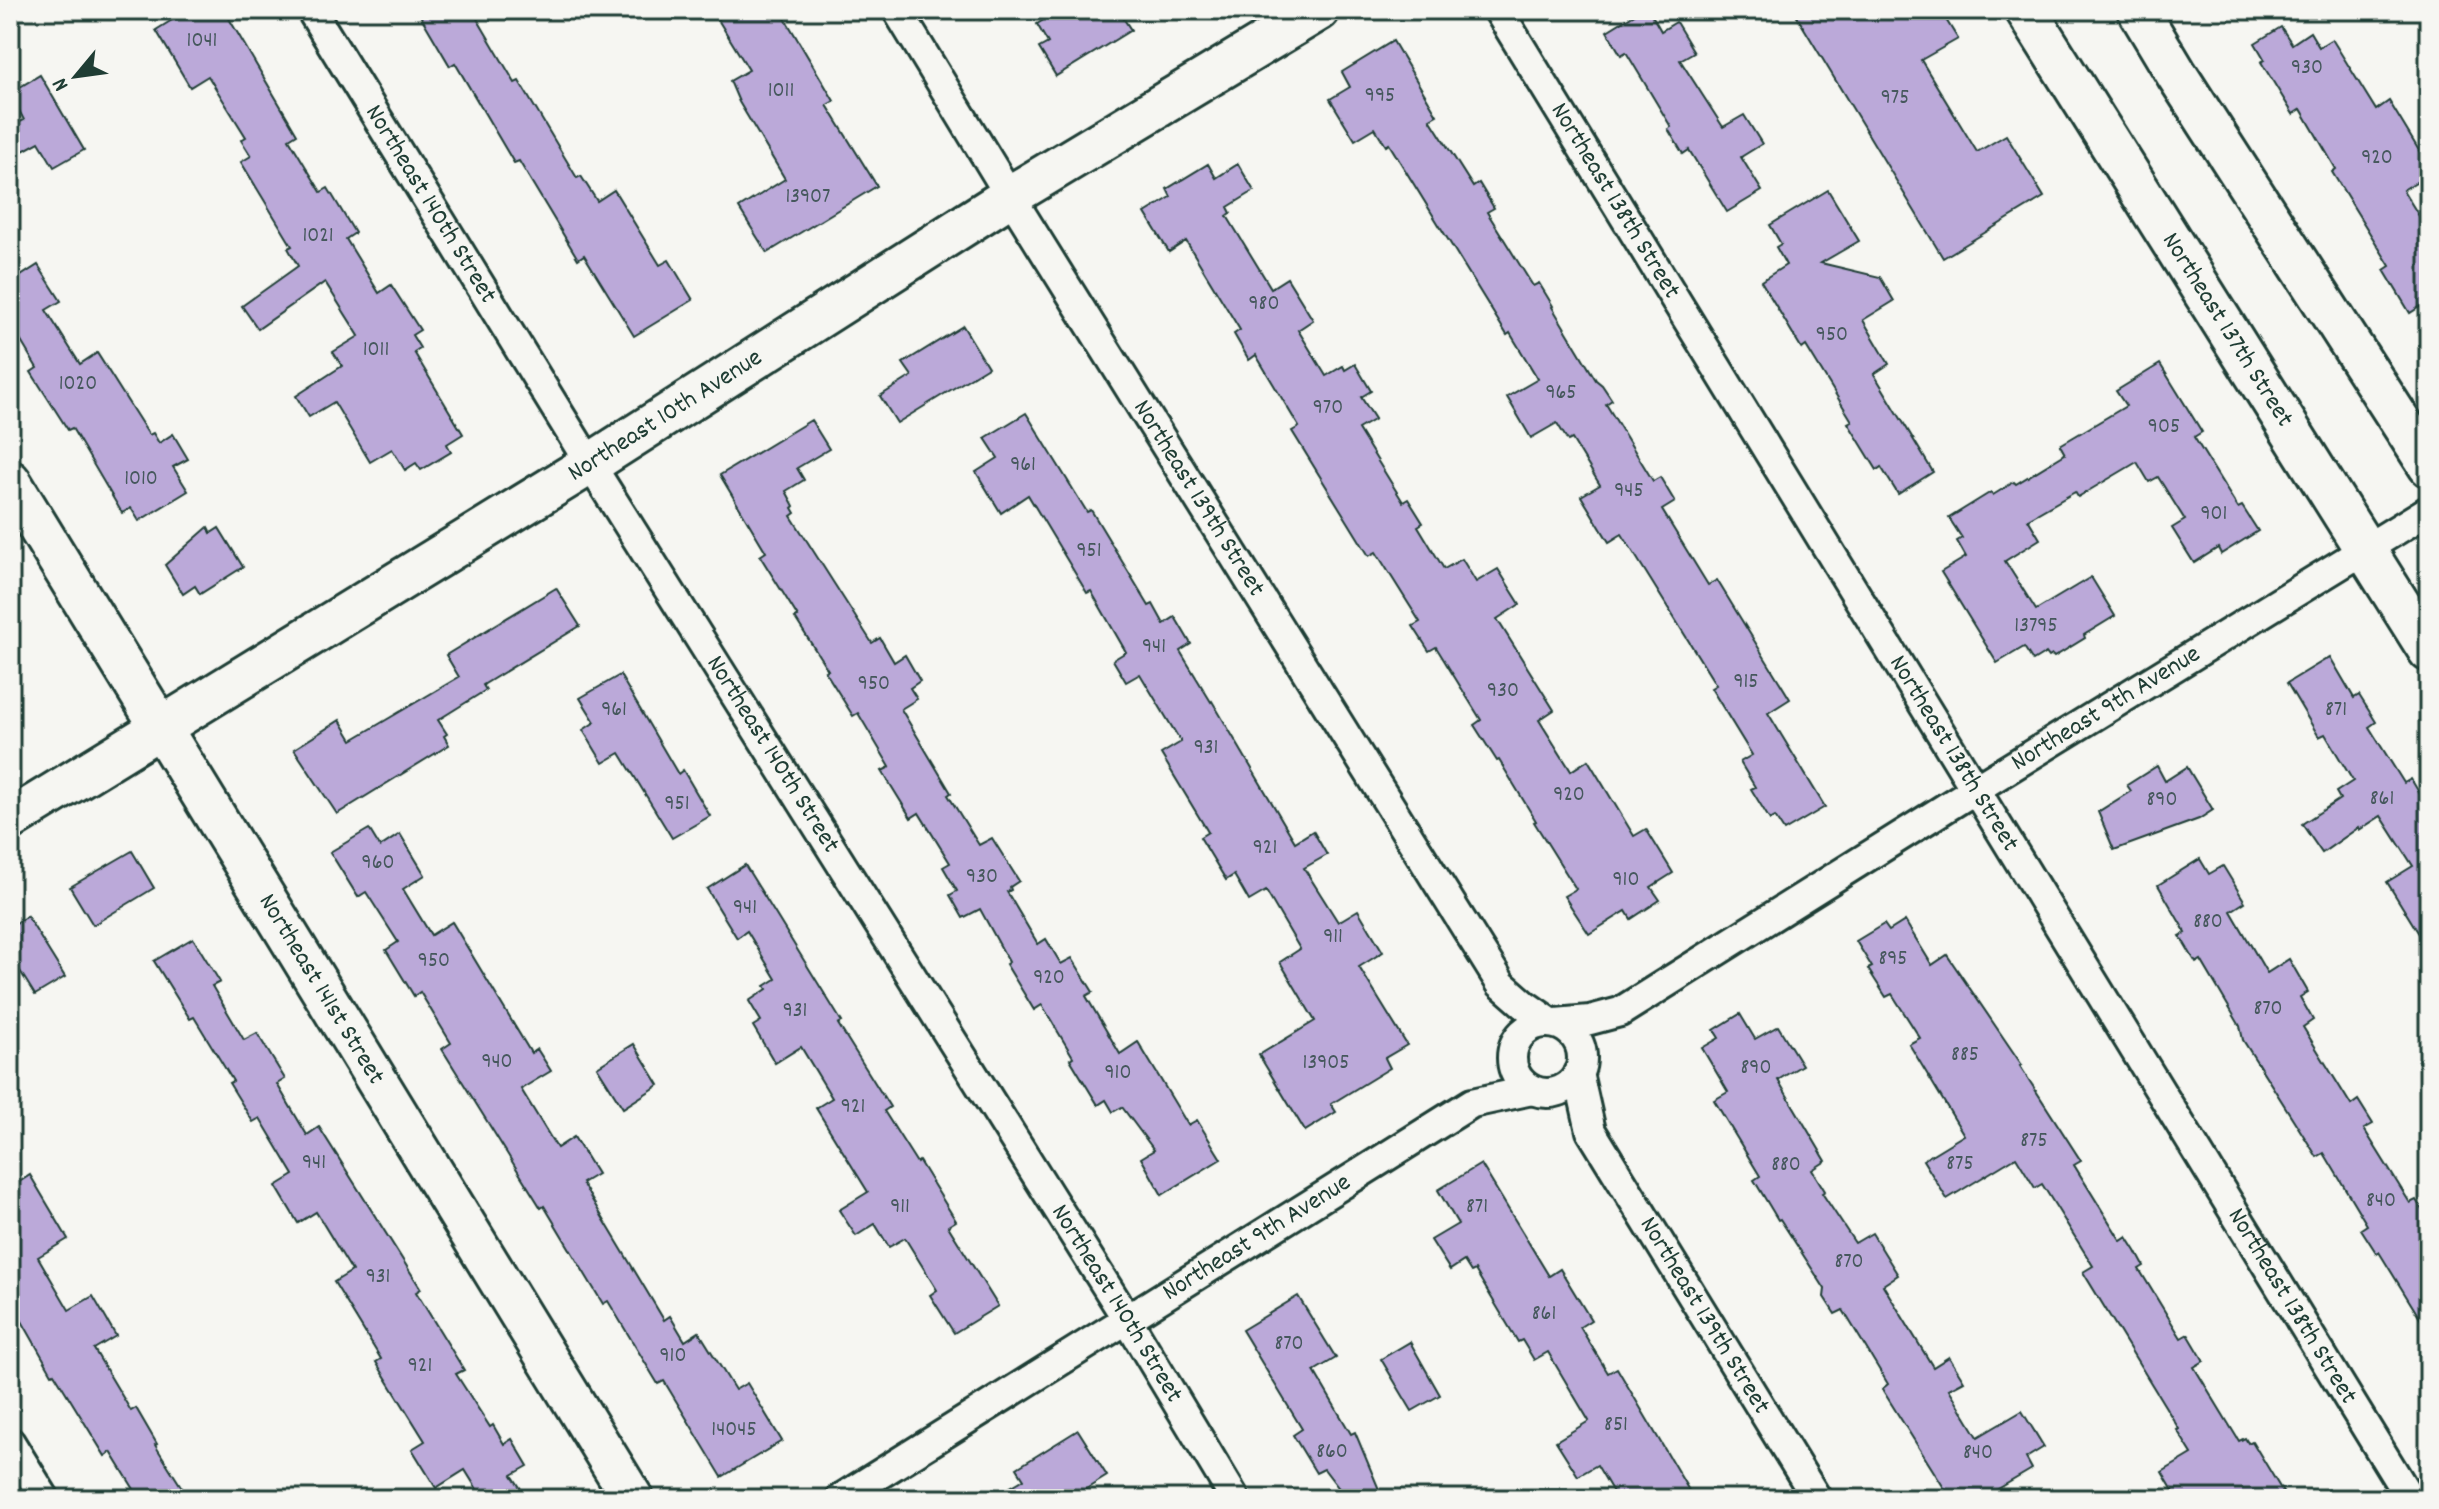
<svg xmlns="http://www.w3.org/2000/svg" width="2439" height="1509" font-family="Dekko,sans-serif">
<rect width="100%" height="100%" fill="#f6f6f2"/>
<filter id="ink" filterUnits="userSpaceOnUse"><feTurbulence type="fractalNoise" baseFrequency=".0125" numOctaves="2"/><feDisplacementMap in="SourceGraphic" scale="16" xChannelSelector="R" yChannelSelector="G"/><feConvolveMatrix kernelMatrix="1 2 1 2 8 2 1 2 1" color-interpolation-filters="sRGB"/></filter>
<g filter="url(#ink)">
<g fill="#bba9d9" stroke="#1f3d34" stroke-width="2">
<polygon points="165,10 224,10 297,134 289,139 321,192 328,188 355,233 346,239 379,293 391,285 420,330 412,335 420,348 414,352 463,434 447,444 451,452 421,470 416,463 405,470 392,449 370,462 334,402 309,417 296,396 342,366 333,352 359,336 325,282 258,329 242,306 298,266 288,248 292,246 241,162 251,156 241,140 246,137 208,76 190,87 156,30 172,20"/>
<polygon points="417,10 472,10 515,83 519,81 577,178 581,176 597,201 614,190 660,265 669,260 693,300 634,336 584,255 578,259 519,161 514,163 455,63 450,66"/>
<polygon points="712,10 780,10 834,101 827,105 877,186 767,253 739,208 785,179 739,102 730,81 749,70"/>
<polygon points="1060,10 1118,10 1131,30 1056,76 1039,48 1048,43 1037,24"/>
<polygon points="1641,10 1649,10 1661,31 1676,22 1694,52 1680,60 1723,127 1744,115 1762,144 1741,157 1762,191 1727,212 1689,150 1683,154 1668,129 1671,127 1626,52 1621,55 1607,31"/>
<polygon points="1793,10 1940,10 1958,39 1921,60 1977,152 2006,135 2044,197 1943,258"/>
<polygon points="2281,27 2292,44 2310,32 2319,47 2332,39 2376,110 2389,101 2429,167 2429,174 2403,190 2429,232 2429,301 2410,313 2384,270 2390,266 2332,172 2336,169 2301,109 2293,114 2261,62 2265,60 2255,43"/>
<polygon points="1393,41 1437,115 1430,119 1473,187 1479,183 1494,208 1487,212 1533,286 1539,283 1553,306 1552,307 1596,380 1602,385 1612,400 1606,404 1653,481 1660,477 1675,502 1662,510 1708,585 1717,580 1790,699 1768,713 1825,807 1784,831 1775,817 1770,820 1751,789 1755,787 1740,762 1752,755 1711,688 1716,685 1622,534 1609,542 1581,496 1600,485 1572,439 1568,441 1557,423 1531,438 1507,397 1538,379 1510,333 1507,335 1389,144 1386,146 1375,128 1355,140 1330,99 1350,87 1342,72"/>
<polygon points="40,75 84,150 54,167 39,142 10,158 10,127 24,120 10,93"/>
<polygon points="1208,164 1216,178 1238,164 1254,191 1228,207 1231,213 1227,216 1271,288 1287,278 1313,320 1298,330 1326,376 1343,366 1345,370 1355,364 1371,391 1361,397 1375,419 1358,429 1403,502 1408,499 1423,523 1418,526 1444,569 1462,559 1476,582 1498,569 1520,604 1497,619 1554,710 1539,720 1571,771 1588,760 1634,836 1646,829 1673,873 1651,887 1660,900 1631,919 1626,911 1589,934 1564,896 1576,889 1534,822 1536,821 1499,760 1497,761 1474,725 1481,720 1436,647 1429,651 1413,626 1420,622 1376,552 1369,556 1292,431 1299,427 1256,355 1249,360 1234,334 1240,330 1186,241 1169,252 1145,213 1171,197 1167,189"/>
<polygon points="1828,190 1859,241 1821,263 1880,277 1894,301 1863,320 1889,364 1874,374 1933,472 1898,494 1881,467 1877,470 1848,423 1852,421 1806,346 1802,349 1761,281 1786,265 1776,247 1781,244 1770,225"/>
<polygon points="38,265 61,301 46,310 80,364 97,353 149,435 153,433 159,443 173,434 188,459 173,467 188,491 139,521 131,508 122,513 72,428 68,430 31,372 37,368 10,323 10,283"/>
<polygon points="963,326 988,367 897,423 880,396 912,376 903,363"/>
<polygon points="2160,364 2202,432 2194,437 2238,508 2242,506 2258,531 2221,554 2218,548 2194,563 2172,528 2185,520 2158,477 2149,482 2137,462 2078,497 2075,492 2028,519 2040,539 2005,561 2036,610 2091,577 2115,616 2084,635 2085,638 2054,657 2052,655 2049,657 2046,653 2033,661 2024,647 1997,663 1941,572 1966,557 1957,541 1962,538 1949,518 1991,492 1993,495 2014,482 2016,484 2065,454 2060,445 2126,406 2116,391"/>
<polygon points="1026,413 1087,512 1091,510 1149,606 1153,604 1164,624 1175,617 1191,644 1180,651 1211,702 1212,701 1295,842 1313,831 1327,855 1304,868 1338,922 1358,910 1383,952 1359,967 1407,1045 1385,1058 1390,1068 1331,1104 1336,1112 1305,1131 1259,1055 1315,1021 1280,962 1300,949 1266,891 1249,901 1234,875 1226,880 1200,837 1208,832 1161,754 1181,742 1140,674 1126,682 1113,660 1126,652 1091,591 1087,593 1028,495 1001,513 976,472 998,458 985,438"/>
<polygon points="811,420 829,449 797,468 804,480 786,491 794,506 792,508 795,513 791,516 872,643 880,638 894,662 905,655 920,681 910,688 917,699 901,709 951,793 948,795 979,845 992,838 1019,881 1010,887 1011,890 1007,892 1038,944 1046,939 1061,964 1072,958 1093,992 1086,996 1120,1054 1138,1042 1188,1125 1197,1120 1221,1159 1162,1195 1141,1158 1154,1150 1122,1107 1113,1112 1106,1100 1098,1105 1070,1059 1073,1057 1042,1005 1034,1010 1006,964 1009,962 980,909 963,918 950,895 957,891 943,867 950,863 919,813 911,818 882,771 890,767 858,713 853,716 825,671 828,670 795,618 798,617 760,556 766,552 720,475"/>
<polygon points="208,527 211,533 219,528 243,567 200,594 195,586 183,594 165,565"/>
<polygon points="556,588 580,626 483,685 486,690 438,720 447,734 444,736 449,745 337,814 294,749 340,720 352,740 459,677 446,655"/>
<polygon points="2330,657 2354,698 2359,695 2376,722 2369,727 2404,783 2411,779 2429,809 2429,950 2387,882 2413,866 2381,816 2359,830 2358,828 2322,853 2302,824 2340,799 2336,792 2353,781 2325,734 2319,737 2287,683"/>
<polygon points="620,675 678,774 683,770 710,816 672,838 620,753 603,763 583,730 595,722 580,698"/>
<polygon points="2157,766 2165,781 2187,767 2213,810 2199,819 2114,850 2098,812 2131,791 2127,785"/>
<polygon points="369,829 380,847 400,834 425,875 403,889 431,935 452,922 531,1053 537,1049 551,1071 521,1089 557,1148 574,1137 597,1174 582,1183 664,1320 670,1316 685,1341 699,1332 735,1390 747,1383 782,1441 722,1477 664,1381 658,1384 608,1301 603,1304 544,1206 541,1208 442,1049 451,1043 420,992 414,996 386,950 398,942 366,892 358,897 330,852"/>
<polygon points="132,851 154,888 93,925 70,887"/>
<polygon points="2200,859 2209,874 2223,866 2245,902 2231,911 2267,973 2289,959 2308,992 2300,997 2313,1020 2303,1027 2351,1105 2358,1100 2373,1124 2364,1129 2410,1203 2416,1200 2429,1221 2429,1333 2379,1252 2377,1254 2361,1229 2367,1225 2324,1153 2317,1157 2243,1040 2240,1026 2201,960 2196,963 2180,936 2186,933 2158,885"/>
<polygon points="745,865 842,1022 838,1024 890,1107 884,1111 917,1163 919,1161 956,1221 948,1226 998,1306 954,1333 930,1295 937,1290 905,1238 889,1247 875,1224 856,1236 839,1210 868,1192 816,1108 832,1098 801,1047 775,1063 753,1026 761,1021 749,1001 767,989 765,986 776,979 747,931 737,938 707,889"/>
<polygon points="27,916 65,977 35,995 10,955 10,927"/>
<polygon points="1905,921 1932,965 1947,955 2022,1065 2020,1066 2081,1161 2074,1165 2121,1241 2127,1237 2136,1251 2144,1266 2139,1269 2181,1338 2188,1334 2204,1361 2194,1367 2239,1441 2245,1438 2248,1443 2252,1441 2287,1499 2178,1499 2162,1472 2192,1454 2177,1430 2179,1429 2083,1272 2093,1266 2042,1184 2035,1188 2016,1157 1947,1199 1923,1160 1964,1135 1909,1044 1920,1038 1892,994 1886,997 1868,969 1872,967 1856,941 1884,924 1889,931"/>
<polygon points="193,938 220,982 212,986 244,1040 257,1033 285,1079 277,1084 307,1135 319,1127 421,1289 416,1292 464,1370 456,1374 490,1427 493,1425 504,1444 512,1439 528,1466 512,1475 521,1489 504,1499 483,1499 465,1470 436,1488 412,1449 425,1441 376,1362 381,1359 334,1282 352,1271 316,1212 298,1223 276,1186 294,1175 260,1118 253,1122 229,1083 233,1081 194,1017 190,1019 154,961"/>
<polygon points="1740,1014 1755,1039 1778,1026 1802,1065 1778,1080 1826,1161 1812,1170 1825,1191 1822,1193 1855,1243 1872,1233 1898,1275 1883,1285 1933,1367 1949,1357 1964,1381 1949,1389 1978,1437 2022,1411 2044,1447 2026,1458 2032,1469 1981,1499 1951,1499 1882,1389 1888,1384 1843,1310 1835,1314 1824,1297 1825,1289 1780,1219 1778,1220 1754,1180 1760,1176 1714,1100 1728,1092 1702,1048 1719,1038 1714,1030"/>
<polygon points="634,1044 659,1085 623,1108 597,1067"/>
<polygon points="1481,1164 1549,1276 1560,1269 1591,1320 1580,1327 1608,1373 1617,1368 1694,1499 1617,1499 1597,1465 1578,1476 1556,1441 1589,1421 1548,1352 1534,1360 1522,1340 1518,1342 1475,1270 1471,1272 1464,1261 1450,1270 1431,1240 1458,1224 1438,1190"/>
<polygon points="30,1175 68,1239 38,1257 69,1310 93,1296 116,1336 94,1349 131,1411 136,1408 157,1444 155,1445 189,1499 140,1499 111,1452 105,1456 54,1373 52,1374 10,1300 10,1188"/>
<polygon points="1298,1296 1336,1358 1314,1371 1351,1434 1355,1432 1383,1499 1347,1499 1324,1469 1316,1473 1293,1435 1302,1429 1242,1330"/>
<polygon points="1410,1342 1440,1395 1412,1411 1381,1359"/>
<polygon points="1078,1430 1107,1476 1070,1499 990,1499 1024,1479 1017,1468"/>
</g>
<g fill="none" stroke-linecap="round" stroke-linejoin="round">
<g stroke="#1f3d34" stroke-width="34">
<g id="street">
<path id="s1" d="M311,10L590,464L1127,1319L1235,1499"/>
<path id="s2" d="M897,10L1010,196L1501,984L1525,1005L1551,1023"/>
<path id="s3" d="M1498,10L2410,1499"/>
<circle cx="1547" cy="1058" r="35"/>
<path id="s4" d="M1556,1023L1590,1020L1620,1012L1974,790L2429,510"/>
<path id="s5" d="M1578,1073L1591,1131L1817,1499"/>
<polyline points="10,1442 45,1499"/>
<path id="s6" d="M840,1499L1472,1103L1532,1090"/>
</g>
</g>
<g stroke="#1f3d34" stroke-width="46">
<g id="secondary">
<path id="s7" d="M2026,10L2429,651"/>
<polyline points="2138,10 2177,75 2429,466"/>
<path id="s8" d="M10,481L633,1499"/>
<path id="s9" d="M10,820L590,464L1010,196L1319,10"/>
</g>
</g>
<use href="#street" stroke="#f6f6f2" stroke-width="28"/>
<use href="#secondary" stroke="#f6f6f2" stroke-width="40"/>
</g>
</g>
<g text-anchor="middle" dominant-baseline="central" stroke-width="6" stroke-linejoin="round" paint-order="stroke">
<g font-size="22" fill="#46585d">
<text x="202" y="41">1041</text>
<text x="2307" y="68">930</text>
<text x="781" y="91">1011</text>
<text x="1380" y="96">995</text>
<text x="1895" y="98">975</text>
<text x="2377" y="158">920</text>
<text x="808" y="197">13907</text>
<text x="318" y="236">1021</text>
<text x="1264" y="304">980</text>
<text x="1832" y="335">950</text>
<text x="376" y="350">1011</text>
<text x="78" y="384">1020</text>
<text x="1561" y="393">965</text>
<text x="1328" y="408">970</text>
<text x="2164" y="427">905</text>
<text x="1023" y="465">961</text>
<text x="141" y="479">1010</text>
<text x="1629" y="491">945</text>
<text x="2214" y="514">901</text>
<text x="1089" y="551">951</text>
<text x="2036" y="626">13795</text>
<text x="1154" y="647">941</text>
<text x="1746" y="682">915</text>
<text x="874" y="684">950</text>
<text x="1503" y="691">930</text>
<text x="614" y="710">961</text>
<text x="2336" y="710">871</text>
<text x="1206" y="748">931</text>
<text x="1569" y="795">920</text>
<text x="2382" y="799">861</text>
<text x="2162" y="800">890</text>
<text x="677" y="804">951</text>
<text x="1265" y="848">921</text>
<text x="378" y="863">960</text>
<text x="982" y="877">930</text>
<text x="1626" y="880">910</text>
<text x="745" y="908">941</text>
<text x="2208" y="922">880</text>
<text x="1333" y="937">911</text>
<text x="1893" y="959">895</text>
<text x="434" y="961">950</text>
<text x="1049" y="978">920</text>
<text x="2268" y="1009">870</text>
<text x="795" y="1011">931</text>
<text x="1965" y="1055">885</text>
<text x="497" y="1062">940</text>
<text x="1326" y="1063">13905</text>
<text x="1756" y="1068">890</text>
<text x="1118" y="1073">910</text>
<text x="853" y="1107">921</text>
<text x="2034" y="1141">875</text>
<text x="314" y="1163">941</text>
<text x="1960" y="1164">875</text>
<text x="1786" y="1165">880</text>
<text x="2381" y="1201">840</text>
<text x="900" y="1207">911</text>
<text x="1477" y="1207">871</text>
<text x="1849" y="1262">870</text>
<text x="378" y="1277">931</text>
<text x="1544" y="1314">861</text>
<text x="1289" y="1344">870</text>
<text x="673" y="1356">910</text>
<text x="420" y="1366">921</text>
<text x="1616" y="1425">851</text>
<text x="734" y="1430">14045</text>
<text x="1332" y="1452">860</text>
<text x="1978" y="1453">840</text>
</g>
<g font-size="26" fill="#1f3d34" stroke="#f6f6f2">
<text stroke="none"><textPath href="#s3" startOffset="224">Northeast 138th Street</textPath></text>
<text stroke="none"><textPath href="#s1" startOffset="228">Northeast 140th Street</textPath></text>
<text stroke="none"><textPath href="#s7" startOffset="378">Northeast 137th Street</textPath></text>
<text stroke="none"><textPath href="#s9" startOffset="770">Northeast 10th Avenue</textPath></text>
<text stroke="none"><textPath href="#s2" startOffset="574">Northeast 139th Street</textPath></text>
<text stroke="none"><textPath href="#s4" startOffset="638">Northeast 9th Avenue</textPath></text>
<text stroke="none"><textPath href="#s1" startOffset="876">Northeast 140th Street</textPath></text>
<text stroke="none"><textPath href="#s3" startOffset="872">Northeast 138th Street</textPath></text>
<text stroke="none"><textPath href="#s8" startOffset="596">Northeast 141st Street</textPath></text>
<text stroke="none"><textPath href="#s6" startOffset="492">Northeast 9th Avenue</textPath></text>
<text stroke="none"><textPath href="#s1" startOffset="1524">Northeast 140th Street</textPath></text>
<text stroke="none"><textPath href="#s3" startOffset="1520">Northeast 138th Street</textPath></text>
<text stroke="none"><textPath href="#s5" startOffset="276">Northeast 139th Street</textPath></text>
</g>
</g>
<rect width="2439" height="1509" fill="none" stroke="#f6f6f2" stroke-width="40"/>
<rect x="20" y="20" width="2399" height="1469" fill="none" stroke="#1f3d34" stroke-width="3" filter="url(#ink)"/>
<g transform="translate(76 76) rotate(241)" stroke="#f6f6f2" stroke-width="6" paint-order="stroke">
<path d="M0-6L14 30L0 20L-14 30Z" fill="#1f3d34"/>
<text y="-12" font-size="22" font-weight="bold" text-anchor="middle" fill="#1f3d34">N</text>
</g>
</svg>
